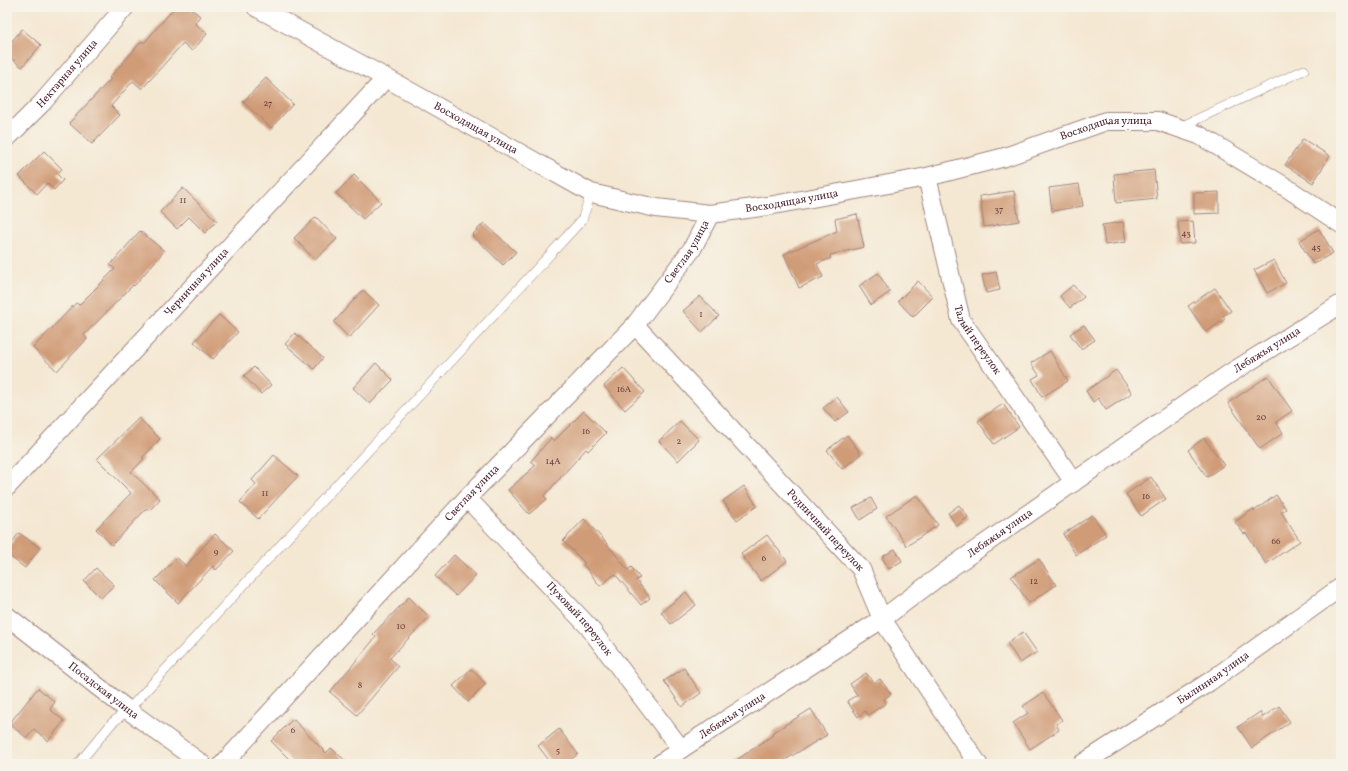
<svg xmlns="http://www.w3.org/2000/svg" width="1348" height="771" font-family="Vollkorn,serif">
<rect width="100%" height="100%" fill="#f7f3e8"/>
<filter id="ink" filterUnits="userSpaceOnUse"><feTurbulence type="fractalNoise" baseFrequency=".025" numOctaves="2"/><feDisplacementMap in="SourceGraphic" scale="8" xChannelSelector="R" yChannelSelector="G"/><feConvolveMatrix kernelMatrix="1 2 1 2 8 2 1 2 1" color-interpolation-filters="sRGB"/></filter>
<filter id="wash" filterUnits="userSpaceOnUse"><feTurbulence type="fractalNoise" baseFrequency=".012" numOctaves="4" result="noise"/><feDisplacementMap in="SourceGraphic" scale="16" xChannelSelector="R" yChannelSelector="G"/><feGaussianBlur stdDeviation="0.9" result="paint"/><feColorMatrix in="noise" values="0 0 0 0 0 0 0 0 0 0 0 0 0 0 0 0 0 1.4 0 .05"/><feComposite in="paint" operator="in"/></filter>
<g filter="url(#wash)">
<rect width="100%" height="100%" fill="#f4e8d3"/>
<g id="blocks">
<g fill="#d09b77">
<polygon points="175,7 189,7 200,16 195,23 207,34 192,51 183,43 142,89 133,81 111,106 120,115 92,144 69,123 111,79 109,78 142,41 144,43"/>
<polygon points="22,29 41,45 22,67 7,55 7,47"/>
<polygon points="266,78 293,104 271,128 243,102"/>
<polygon points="1303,139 1330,156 1313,183 1285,165"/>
<polygon points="44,151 62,169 57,174 63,180 54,190 47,183 37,194 19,176"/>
<polygon points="1154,170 1157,199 1116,203 1114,174"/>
<polygon points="354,175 381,202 363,219 336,193"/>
<polygon points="1079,184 1083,206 1052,211 1049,188"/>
<polygon points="183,188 217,221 205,233 189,217 177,229 160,212"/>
<polygon points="1014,191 1019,221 984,227 980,196"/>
<polygon points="1219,192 1219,213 1194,214 1194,193"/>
<polygon points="857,214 864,247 830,255 831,258 817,264 823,277 799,288 784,254 837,231 835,219"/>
<polygon points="316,217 337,239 315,260 294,238"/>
<polygon points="1193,221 1195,243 1180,244 1178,222"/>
<polygon points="1123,222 1126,242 1105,245 1102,225"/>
<polygon points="484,223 516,252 503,265 472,235"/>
<polygon points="1319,229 1333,253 1313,264 1299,241"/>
<polygon points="140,231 164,251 134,286 133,285 84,335 87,339 57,371 33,348 76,303 79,305 115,269 110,265"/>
<polygon points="1274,260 1286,283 1267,293 1254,270"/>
<polygon points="996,272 1000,290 986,293 982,275"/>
<polygon points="878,273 890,292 871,305 859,286"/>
<polygon points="918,281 933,297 913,317 898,301"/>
<polygon points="1073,285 1084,297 1070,308 1060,296"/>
<polygon points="1215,288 1231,311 1223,316 1225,319 1206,332 1188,306"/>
<polygon points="363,290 379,305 349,338 334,322"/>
<polygon points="700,296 719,316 702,332 683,311"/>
<polygon points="219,315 238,332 213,359 194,342"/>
<polygon points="1084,325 1095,340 1081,349 1070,334"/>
<polygon points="295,333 323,358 314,369 285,344"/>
<polygon points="1050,351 1068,381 1042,397 1032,379 1039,375 1031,363"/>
<polygon points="376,363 393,380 370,404 353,388"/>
<polygon points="254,367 271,385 261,394 244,376"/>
<polygon points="623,368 645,392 625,410 604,386"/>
<polygon points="1116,370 1132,393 1106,410 1098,398 1093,402 1086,391"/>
<polygon points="1268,376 1292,411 1276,422 1283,433 1260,449 1228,403"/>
<polygon points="837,397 849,412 835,422 823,408"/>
<polygon points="1003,404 1019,427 994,444 978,421"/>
<polygon points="584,411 606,433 588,451 586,449 544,496 547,499 529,514 508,490 536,465 531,461 551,438 554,441"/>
<polygon points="139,418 160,439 142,458 144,459 131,472 160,499 149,511 147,508 112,545 96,529 131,493 97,459"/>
<polygon points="680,421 699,440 678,461 659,441"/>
<polygon points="847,435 861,454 842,469 827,450"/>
<polygon points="1204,438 1224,465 1207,477 1188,450"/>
<polygon points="274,455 298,476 258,519 240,502 256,484 252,480"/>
<polygon points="1151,477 1166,499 1141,516 1126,494"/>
<polygon points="744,486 757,506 737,520 723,501"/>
<polygon points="917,495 938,525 907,546 886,516"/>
<polygon points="1276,495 1286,509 1281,512 1300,541 1266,564 1246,533 1244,534 1235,522 1253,509 1254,511"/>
<polygon points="871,498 877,509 860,520 853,508"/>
<polygon points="959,505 968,517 957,526 948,513"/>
<polygon points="1092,515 1106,535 1076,555 1063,534"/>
<polygon points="584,519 603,539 628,570 631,567 640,578 636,580 650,598 641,605 615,574 600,586 583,564 585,563 563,541"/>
<polygon points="19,533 40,548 25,568 7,554 7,549"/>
<polygon points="215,534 234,551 216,570 213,566 178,603 155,580 177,558 186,566"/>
<polygon points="767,535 787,561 761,581 741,554"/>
<polygon points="895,549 902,561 889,569 882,557"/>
<polygon points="454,555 476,575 456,596 435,576"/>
<polygon points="1039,559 1056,585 1029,603 1011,577"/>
<polygon points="96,568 114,585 101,598 84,581"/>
<polygon points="686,592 696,605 671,624 661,612"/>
<polygon points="409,597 429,617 390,658 398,667 357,715 330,692 376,637 373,634"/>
<polygon points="1023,632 1037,652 1020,663 1007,643"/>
<polygon points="684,668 701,693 682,707 664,681"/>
<polygon points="471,669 486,684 468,702 453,686"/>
<polygon points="866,673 874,683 880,679 891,694 884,699 886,703 868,715 865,711 858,717 847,701 857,695 850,684"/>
<polygon points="38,688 55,702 50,709 64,721 48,741 34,729 27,738 9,724"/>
<polygon points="1043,693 1062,720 1056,724 1059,730 1030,749 1013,723 1028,713 1023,706"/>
<polygon points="1279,706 1290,722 1252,748 1238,727 1260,712 1263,717"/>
<polygon points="811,709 827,735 778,764 731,764 773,735 772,733"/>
<polygon points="293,719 326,753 331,748 349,764 294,764 271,741"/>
<polygon points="559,729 578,754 565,764 552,764 538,746"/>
</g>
</g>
</g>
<g filter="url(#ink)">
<use href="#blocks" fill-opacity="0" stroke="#9f847f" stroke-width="1"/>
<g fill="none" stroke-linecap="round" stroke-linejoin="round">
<g stroke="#9f847f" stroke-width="10">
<g id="service">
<polyline points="1180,127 1304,70"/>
<polyline points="78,764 112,723 128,710 582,220 591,193"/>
</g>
</g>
<g stroke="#9f847f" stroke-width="20">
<g id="minor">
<path id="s1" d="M256,7L386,78L591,193L656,208L710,214L768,206L927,177L1005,157L1106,121H1158L1199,135L1284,186L1341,224"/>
<path id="s2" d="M7,138L42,103L125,7"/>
<path id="s3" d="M927,177L961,320L1074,482"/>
<path id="s4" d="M635,325L861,569L882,619L978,764"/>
<path id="s5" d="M7,487L386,78"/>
<path id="s6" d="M467,498L588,626L681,749"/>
<path id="s7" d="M7,616L128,710L202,764"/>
<path id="s8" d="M223,764L467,498L635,325L692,249L710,214"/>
<path id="s9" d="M660,764L681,749L882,619L953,566L1229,374L1341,304"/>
<path id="s10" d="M1082,764L1209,682L1341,587"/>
</g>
</g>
<use href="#service" stroke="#fff" stroke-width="9"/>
<use href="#minor" stroke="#fff" stroke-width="18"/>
</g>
</g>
<g text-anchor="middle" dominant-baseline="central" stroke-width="3.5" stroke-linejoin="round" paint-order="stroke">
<g font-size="9" fill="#6c3e3e">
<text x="268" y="103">27</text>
<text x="183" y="200">11</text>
<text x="999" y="209">37</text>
<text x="1186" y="233">43</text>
<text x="1316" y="247">45</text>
<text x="701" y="314">1</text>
<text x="624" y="389">16А</text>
<text x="1261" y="417">20</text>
<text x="586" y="431">16</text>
<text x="679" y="441">2</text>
<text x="553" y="461">14А</text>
<text x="265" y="493">11</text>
<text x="1146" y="496">16</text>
<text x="1276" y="541">66</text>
<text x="216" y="552">9</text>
<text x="764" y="558">6</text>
<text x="1034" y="581">12</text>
<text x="401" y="626">10</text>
<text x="360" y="685">8</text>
<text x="293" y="730">6</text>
<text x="558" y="750">5</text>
</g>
<g font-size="11" fill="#4a1f2b" stroke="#f7f3e8">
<text stroke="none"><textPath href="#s2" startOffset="88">Нектарная улица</textPath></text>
<text stroke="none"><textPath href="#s1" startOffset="251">Восходящая улица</textPath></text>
<text stroke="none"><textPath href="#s1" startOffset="911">Восходящая улица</textPath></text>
<text stroke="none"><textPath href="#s1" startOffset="587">Восходящая улица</textPath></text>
<text stroke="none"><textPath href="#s8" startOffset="692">Светлая улица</textPath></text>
<text stroke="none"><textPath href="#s5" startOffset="279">Черничная улица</textPath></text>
<text stroke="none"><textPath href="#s3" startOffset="172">Талый переулок</textPath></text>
<text stroke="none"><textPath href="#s9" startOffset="735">Лебяжья улица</textPath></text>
<text stroke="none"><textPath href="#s8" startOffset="368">Светлая улица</textPath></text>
<text stroke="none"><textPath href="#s4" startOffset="280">Родничный переулок</textPath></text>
<text stroke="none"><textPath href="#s9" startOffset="411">Лебяжья улица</textPath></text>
<text stroke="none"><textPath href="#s6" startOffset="165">Пуховый переулок</textPath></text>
<text stroke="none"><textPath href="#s10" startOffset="157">Былинная улица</textPath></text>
<text stroke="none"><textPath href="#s7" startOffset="122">Посадская улица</textPath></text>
<text stroke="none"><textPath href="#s9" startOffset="87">Лебяжья улица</textPath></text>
</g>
</g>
<rect width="1348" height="771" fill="none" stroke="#f7f3e8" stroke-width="24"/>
</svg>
